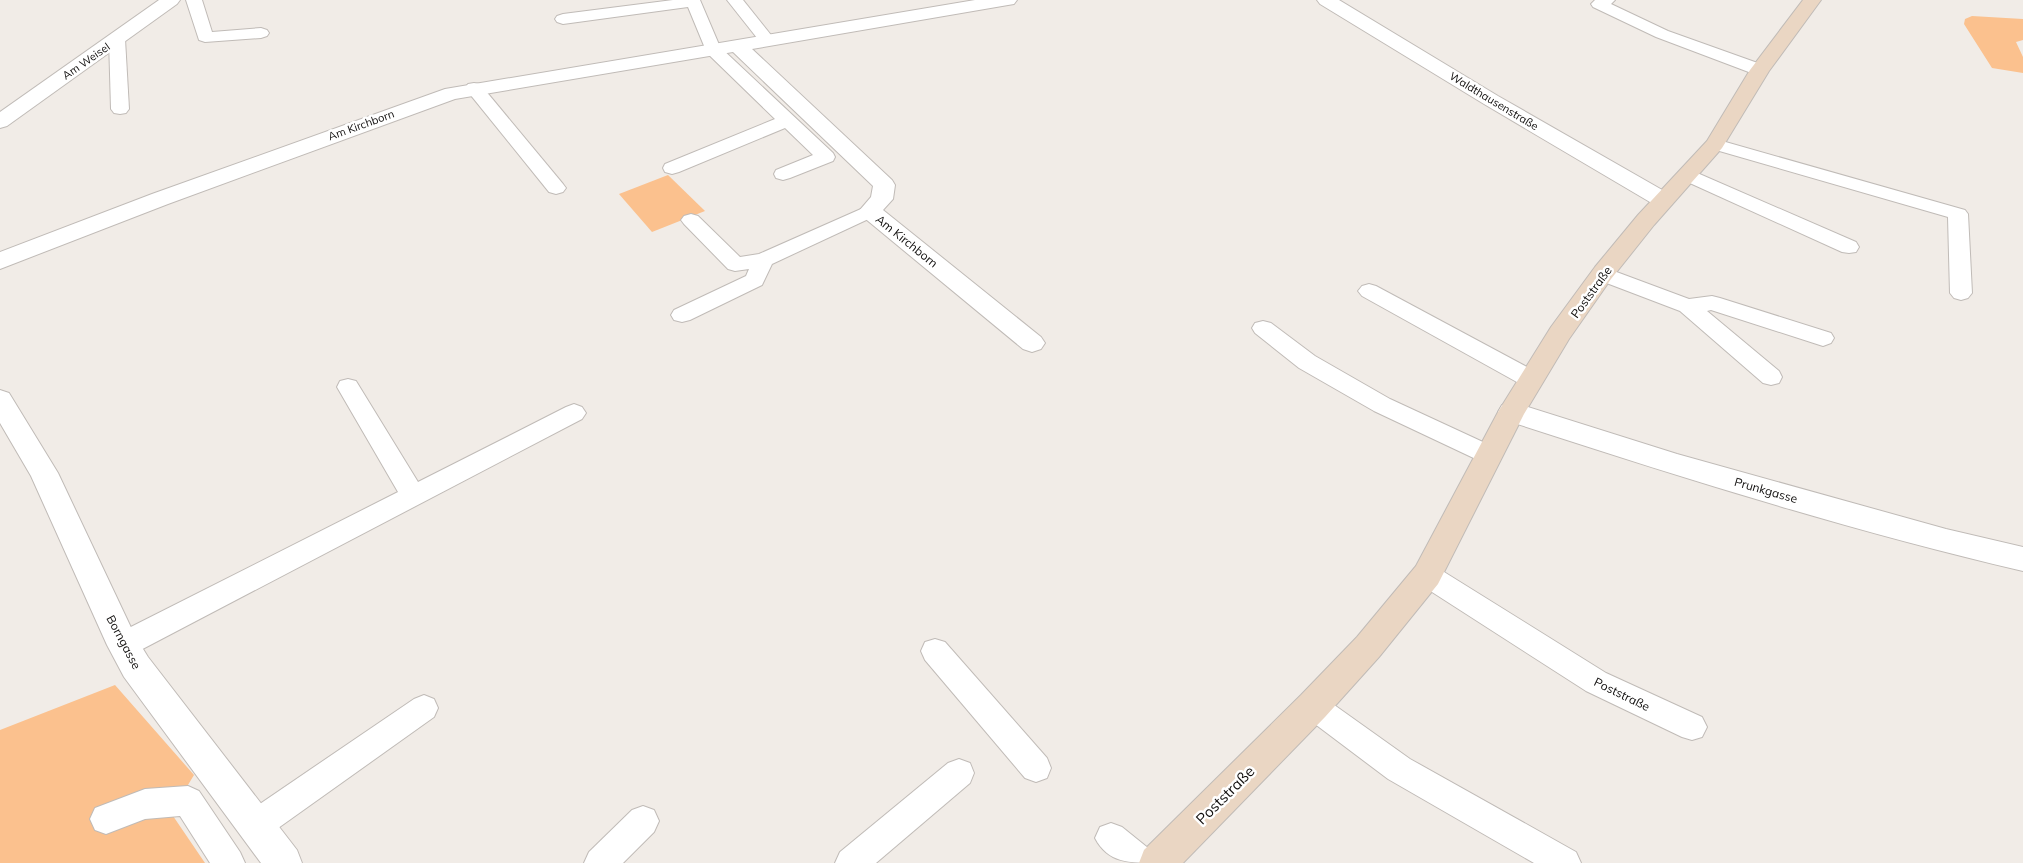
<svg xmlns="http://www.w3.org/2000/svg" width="2023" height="863" font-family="Mulish,sans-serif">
<rect width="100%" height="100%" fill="#f1ece7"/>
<g fill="#fbc18e">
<polygon points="1972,16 2023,19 2023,40 2016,42 2023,57 2023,73 1992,68 1964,24 1965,19"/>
<polygon points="668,175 705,211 652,232 619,194"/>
<polygon points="115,685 194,775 171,813 205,863 0,863 0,730"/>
</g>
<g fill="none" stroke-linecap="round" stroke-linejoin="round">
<g stroke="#c0bbb7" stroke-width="2">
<g id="service">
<polygon points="186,0 202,0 212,32 261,28 267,30 269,33 267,36 261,38 205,42 199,40"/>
<polygon points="673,0 700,0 720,47 833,153 835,157 833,161 790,178 783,180 776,178 774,174 776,170 813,155 785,128 679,172 672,174 665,172 663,168 665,164 775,119 707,53 688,7 563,24 557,22 555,19 557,16 563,14"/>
<polygon points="727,0 743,0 775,40 773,43 761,43"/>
<polygon points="1595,0 1615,0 1611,4 1668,31 1766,66 1768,70 1766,74 1754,74 1656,37 1593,7 1591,4"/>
<polygon points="117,34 123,36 125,39 129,109 126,113 120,114 114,113 111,109 109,39 111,36"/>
<polygon points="474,83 480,84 563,184 566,188 563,192 556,194 549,192 465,88 468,84"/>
<polygon points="1715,139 1965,210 1968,214 1972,293 1968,298 1961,300 1954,298 1950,293 1948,217 1709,148 1706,144 1709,140"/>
<polygon points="1688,169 1856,242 1859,247 1856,252 1849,253 1842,252 1681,179 1679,175 1681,171"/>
<polygon points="870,205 877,207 880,211 877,215 772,264 762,285 690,320 682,322 674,320 671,315 674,310 746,276 749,269 735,271 728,269 684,224 681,220 684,216 691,214 698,216 740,257 759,254"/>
<polygon points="1603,267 1689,299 1712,296 1720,298 1831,333 1834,338 1831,343 1823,346 1711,310 1707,311 1779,371 1782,377 1779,383 1771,385 1763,383 1680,311 1596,279 1593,274 1596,269"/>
<polygon points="1369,284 1376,286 1540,374 1543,380 1540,386 1532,388 1524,386 1362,296 1358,291 1362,286"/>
<polygon points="1263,321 1271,323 1315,356 1390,399 1498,449 1501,455 1498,461 1489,464 1480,461 1374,411 1299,368 1255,333 1252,328 1255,323"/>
<polygon points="348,379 356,381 418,482 566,407 574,404 582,407 586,413 582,419 133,654 123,657 113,654 109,645 113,636 398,492 337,387 340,381"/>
<polygon points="1427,564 1436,567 1606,673 1702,717 1707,727 1702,737 1692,740 1682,737 1586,691 1418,583 1414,575 1418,567"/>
<polygon points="935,639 945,642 1047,758 1051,768 1047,778 1036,782 1025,778 925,660 921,651 925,642"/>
<polygon points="1313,693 1323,697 1410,759 1576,852 1581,863 1534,863 1388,779 1303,715 1299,706 1303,697"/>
<polygon points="424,695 434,699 438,708 434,717 267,836 256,840 245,836 240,825 245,814 414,699"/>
<polygon points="959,759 970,763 974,773 970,783 876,863 835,863 840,852 948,763"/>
<polygon points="188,786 199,791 240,852 245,863 210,863 180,816 145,819 106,834 95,830 90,819 95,808 145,789"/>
<polygon points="643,806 654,810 659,821 654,832 623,863 584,863 589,852 632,810"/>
<path d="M1111,823L1122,827L1153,852L1158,863C1129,863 1108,863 1095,838L1100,827Z"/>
</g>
</g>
<g stroke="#c0bbb7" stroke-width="2">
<g id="minor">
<polygon points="159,0 180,0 177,4 7,126 0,128 0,112"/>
<polygon points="975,0 1017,0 1014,4 1008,5 752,49 892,180 895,185 893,199 883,210 1041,337 1045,343 1041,349 1032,352 1023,349 862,216 859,211 871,197 873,186 733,52 455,99 168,204 0,269 0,252 152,194 445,89"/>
<polygon points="1317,0 1339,0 1498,96 1671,195 1674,200 1671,205 1663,207 1655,205 1484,104 1320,4"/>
<polygon points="0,390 9,393 58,473 135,636 148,657 297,850 302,863 261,863 124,677 107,645 31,476 0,423"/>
<path d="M1512,402L1677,454L1946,529L2023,547V571C1847,530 1674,475 1502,419L1498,412L1502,405Z"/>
</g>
</g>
<g stroke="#c0bbb7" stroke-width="2">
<polygon id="secondary" points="1803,0 1821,0 1769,71 1722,148 1654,225 1611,279 1569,339 1524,414 1438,584 1379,657 1325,717 1183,863 1139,863 1144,850 1301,695 1357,637 1416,566 1498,412 1551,327 1595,267 1638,215 1707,141 1750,70"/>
</g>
<use href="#service" fill="#fff" fill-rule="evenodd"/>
<use href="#minor" fill="#fff" fill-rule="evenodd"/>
<use href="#secondary" fill="#ead6c3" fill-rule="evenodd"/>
</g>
<g text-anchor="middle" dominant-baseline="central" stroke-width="5" stroke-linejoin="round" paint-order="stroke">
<g font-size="11" fill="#0f0d0c" stroke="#fff">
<text transform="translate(86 61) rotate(-35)">Am Weisel</text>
<text transform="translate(1494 101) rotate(31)">Waldthausenstraße</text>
<text transform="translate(361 125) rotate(-20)">Am Kirchborn</text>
</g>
<g font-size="12" fill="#0f0d0c" stroke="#fff">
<text transform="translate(907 241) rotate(39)">Am Kirchborn</text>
<text transform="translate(1591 292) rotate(-54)">Poststraße</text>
<text transform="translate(1766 490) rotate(16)">Prunkgasse</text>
<text transform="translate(124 642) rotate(62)">Borngasse</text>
<text transform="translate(1622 694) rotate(26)">Poststraße</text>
</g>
<g font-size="15" fill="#0f0d0c" stroke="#fff">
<text transform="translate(1225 795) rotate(-45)">Poststraße</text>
</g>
</g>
</svg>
